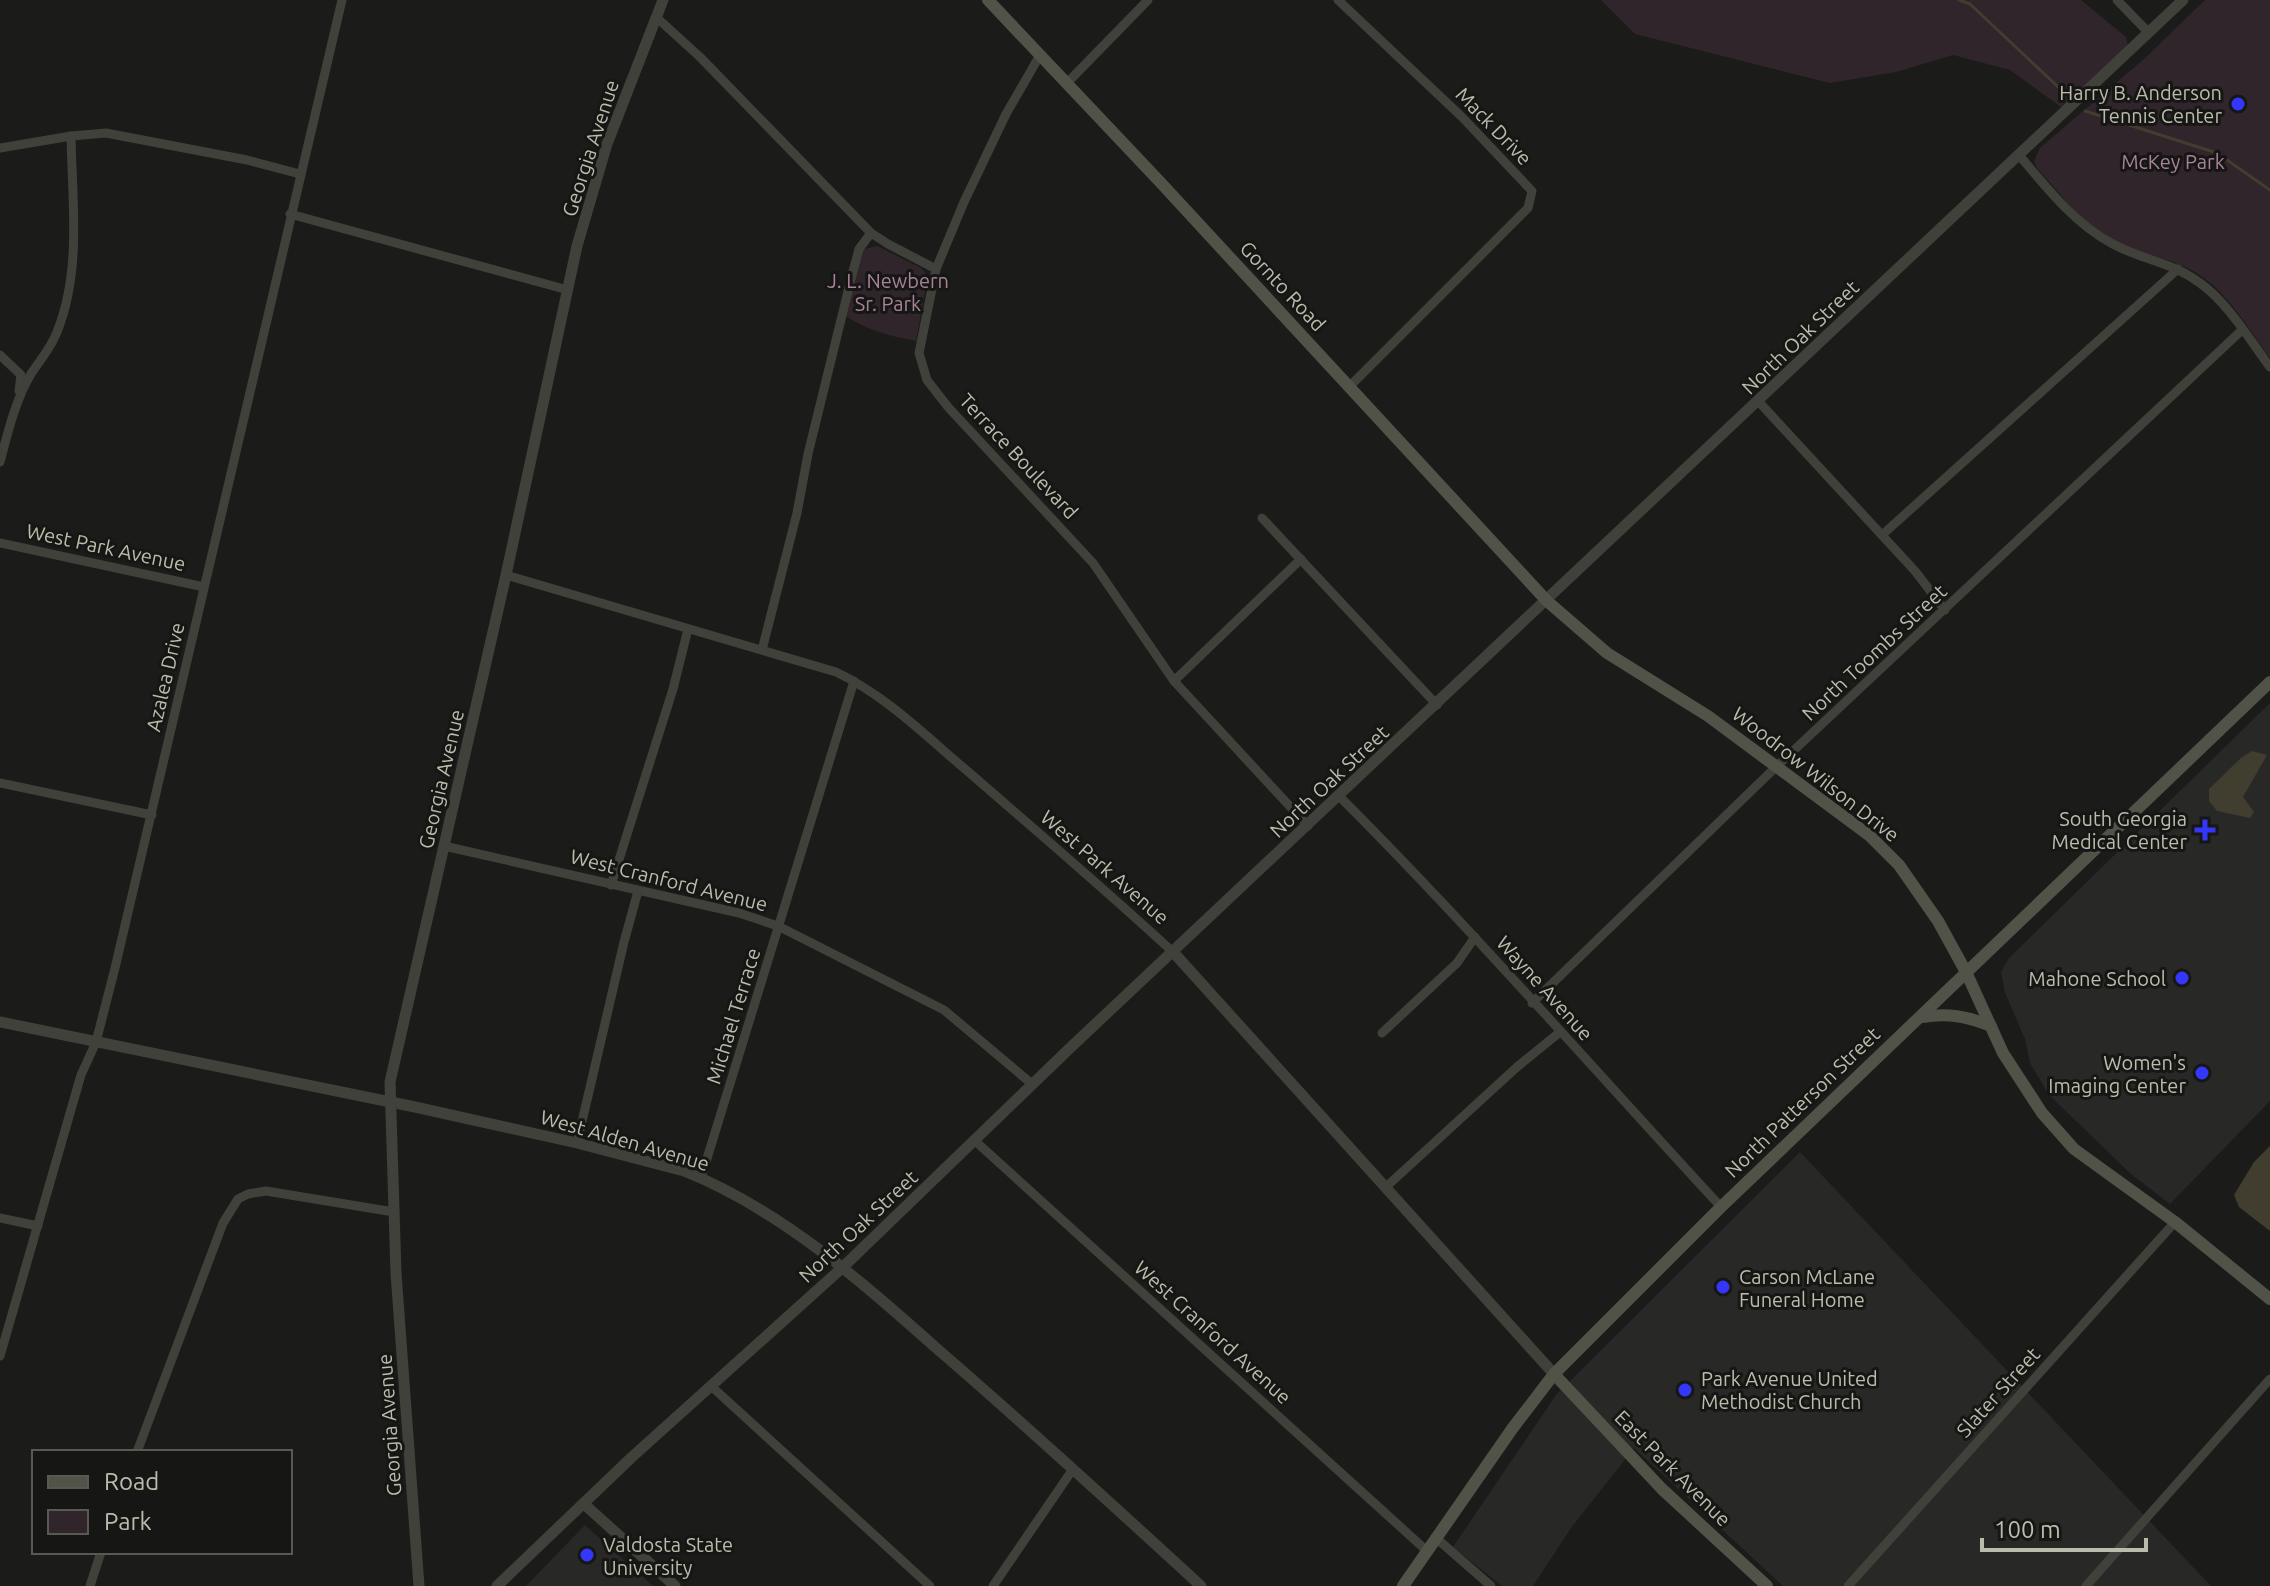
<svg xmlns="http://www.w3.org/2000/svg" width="2270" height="1586" font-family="Ubuntu,sans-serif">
<rect width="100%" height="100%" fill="#1b1c1a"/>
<g fill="#282926">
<polygon points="2270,703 2270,1101 2170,1204 2131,1174 2049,1095 2030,1063 2025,1039 2005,993 2001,972 2009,958"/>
<polygon points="1800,1152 2211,1586 1783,1586 1634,1448 1571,1528 1533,1586 1502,1586 1453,1547 1556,1395"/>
<polygon points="585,1525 653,1586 526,1586"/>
</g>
<g fill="#30252b">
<polygon points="1601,0 2081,0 2126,37 2128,46 2061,107 2010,70 1953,55 1896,72 1830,83 1635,34"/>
<path d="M2205,0H2270V358C2251,333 2233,301 2208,281C2175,255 2135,256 2102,234C2077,217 2057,190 2037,168L2034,161L2040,148L2144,59Z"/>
<path d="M877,246L921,268L928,276L916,341C889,336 867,330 844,315L861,250Z"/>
</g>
<g fill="#413d2f">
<polygon points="2252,751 2267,755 2243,797 2254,812 2250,818 2217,811 2209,801 2209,789 2241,758"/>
<polygon points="2270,1146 2270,1231 2239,1207 2234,1195 2254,1162"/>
</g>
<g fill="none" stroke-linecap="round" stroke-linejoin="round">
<g stroke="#413d2f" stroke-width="3">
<polyline points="1959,0 1970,4 2071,99"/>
<polyline points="2085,111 2217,153 2270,190"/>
</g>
<g stroke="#40413a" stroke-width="9">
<polyline points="1338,0 1462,117 1532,191 1528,208 1349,387"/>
<polyline points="2117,0 2149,33"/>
<polyline points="656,17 700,57 871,233 888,244 936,269"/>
<polyline points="1040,55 1006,114 964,202 936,269 919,353 927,380 948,407 1093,563 1174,681 1308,826"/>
<polyline points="1067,83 1148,0"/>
<polyline points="0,148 71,136 106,133 247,160 300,174"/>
<path d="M2019,155C2046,187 2074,223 2111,243C2141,260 2170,261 2200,283C2228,303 2249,339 2270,367"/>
<polyline points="290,214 568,290"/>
<polyline points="0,355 21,375 19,391"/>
<polyline points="1759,402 1915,571 1945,610"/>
<path d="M0,462C8,432 15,401 31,374C40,360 51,348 57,332C82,270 72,200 71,136"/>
<polyline points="1262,518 1437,705"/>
<polyline points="1882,535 2178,269"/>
<polyline points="0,543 204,587"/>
<path d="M506,575L836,672C887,696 929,739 972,775C1040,834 1108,892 1174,953"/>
<polyline points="762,650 797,513 808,454 851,279 859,249 871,233"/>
<polyline points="1174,681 1301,559"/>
<polyline points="0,783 152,815"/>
<path d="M1340,797C1472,929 1594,1070 1721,1207"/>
<polyline points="444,846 739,913 778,926 944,1010 1032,1084"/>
<polyline points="611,885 673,689 688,629"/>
<polyline points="1532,1003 1777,766 2242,330"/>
<polyline points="1382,1033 1457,963 1475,937"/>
<polyline points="974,1140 1427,1551"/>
<polyline points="577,1143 624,942 638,891"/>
<polyline points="701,1178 854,681"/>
<polyline points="1387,1186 1517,1067 1560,1032"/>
<polyline points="0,1218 38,1226"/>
<polyline points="0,1356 81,1075 96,1042 115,968 342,0"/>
<polyline points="711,1386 930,1586"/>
<polyline points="137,1452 223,1223 238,1199 248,1194 266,1191 394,1212"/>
<polyline points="1436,1538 1491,1586"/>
<polyline points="90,1586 101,1552"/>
<polyline points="993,1586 1073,1469"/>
<polyline points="1848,1586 2175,1222"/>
<polyline points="2086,1586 2270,1379"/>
</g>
<g stroke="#40413a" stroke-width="11">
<polyline points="1174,953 1554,1374"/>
<path d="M0,1022L415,1107L577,1143L684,1171C782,1210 864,1284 942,1353C1030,1429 1115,1507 1201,1586"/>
<polyline points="584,1504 675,1586"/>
<polyline points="419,1586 396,1273 390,1082 506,575 577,246 607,144 663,0"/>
<polyline points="497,1586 632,1457 842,1268 1070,1048 2183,0"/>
</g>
<g stroke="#515248" stroke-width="12">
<polyline points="988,0 1161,183 1547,601 1607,653 1708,716 1870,836 1899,865 1938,921 1966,972 2003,1053 2042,1113 2074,1149 2175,1222 2270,1299"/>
<path d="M1922,1017C1948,1013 1966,1016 1991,1026"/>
<polyline points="1554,1374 1662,1489 1767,1586"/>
<polyline points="1403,1586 1512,1429 1554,1374 1721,1207 2270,682"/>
</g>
</g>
<g fill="#3437fa" stroke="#161715" stroke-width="3">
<circle cx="2238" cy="104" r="8"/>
<path d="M2201 818h8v8h8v8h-8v8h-8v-8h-8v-8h8z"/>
<circle cx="2182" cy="978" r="8"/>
<circle cx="2202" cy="1073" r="8"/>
<circle cx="1723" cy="1287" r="8"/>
<circle cx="1685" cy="1390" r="8"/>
<circle cx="587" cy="1555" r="8"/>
</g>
<g text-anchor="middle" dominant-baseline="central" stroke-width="6" stroke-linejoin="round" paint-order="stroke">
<g font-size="20" fill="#bcbcac" stroke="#161715" text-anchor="end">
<text x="2222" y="92">Harry B. Anderson<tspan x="2222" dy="23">Tennis Center</tspan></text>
<text x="2187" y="818">South Georgia<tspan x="2187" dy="23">Medical Center</tspan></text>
<text x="2166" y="978">Mahone School</text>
<text x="2186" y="1062">Women's<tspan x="2186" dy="23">Imaging Center</tspan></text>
<text x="1739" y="1276" text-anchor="start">Carson McLane<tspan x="1739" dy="23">Funeral Home</tspan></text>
<text x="1701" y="1378" text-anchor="start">Park Avenue United<tspan x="1701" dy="23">Methodist Church</tspan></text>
<text x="603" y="1544" text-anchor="start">Valdosta State<tspan x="603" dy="23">University</tspan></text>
</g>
<g font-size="20" fill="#bcbcac" stroke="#161715">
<text transform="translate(1494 126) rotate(46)">Mack Drive</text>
<text transform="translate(590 148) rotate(-72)">Georgia Avenue</text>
<text transform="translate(1283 286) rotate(47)">Gornto Road</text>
<text transform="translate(1800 337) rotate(-44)">North Oak Street</text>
<text transform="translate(1019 456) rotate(47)">Terrace Boulevard</text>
<text transform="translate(106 547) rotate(12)">West Park Avenue</text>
<text transform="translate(1874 652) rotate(-43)">North Toombs Street</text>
<text transform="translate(165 677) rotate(-77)">Azalea Drive</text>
<text transform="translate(1816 774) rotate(38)">Woodrow Wilson Drive</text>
<text transform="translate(441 779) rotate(-77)">Georgia Avenue</text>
<text transform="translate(1329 781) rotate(-43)">North Oak Street</text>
<text transform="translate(1105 867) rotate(41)">West Park Avenue</text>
<text transform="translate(669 880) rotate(14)">West Cranford Avenue</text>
<text transform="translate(1545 988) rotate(48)">Wayne Avenue</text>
<text transform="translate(733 1016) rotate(-73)">Michael Terrace</text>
<text transform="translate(1802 1102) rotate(-44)">North Patterson Street</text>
<text transform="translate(625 1140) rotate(16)">West Alden Avenue</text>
<text transform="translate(858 1226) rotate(-43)">North Oak Street</text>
<text transform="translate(1213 1332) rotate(42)">West Cranford Avenue</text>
<text transform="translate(1998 1392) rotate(-48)">Slater Street</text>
<text transform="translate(389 1425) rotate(-94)">Georgia Avenue</text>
<text transform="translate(1673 1468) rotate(45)">East Park Avenue</text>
</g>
<g font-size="20" fill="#a88299" stroke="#161715">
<text x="2173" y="161">McKey Park</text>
<text x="888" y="280">J. L. Newbern<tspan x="888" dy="23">Sr. Park</tspan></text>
</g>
</g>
<rect x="32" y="1450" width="260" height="104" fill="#161715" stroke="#585951" stroke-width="2"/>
<rect x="48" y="1476" width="40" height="12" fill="#515248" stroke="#585951" stroke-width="2"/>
<text x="104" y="1490" font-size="24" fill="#bcbcac">Road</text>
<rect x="48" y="1510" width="40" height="24" fill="#30252b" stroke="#585951" stroke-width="2"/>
<text x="104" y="1530" font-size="24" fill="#bcbcac">Park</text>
<path d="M1982 1538v12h164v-12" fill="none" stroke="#bcbcac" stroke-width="4"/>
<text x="1994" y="1538" font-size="24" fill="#bcbcac" stroke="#161715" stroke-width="6" paint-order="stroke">100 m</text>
</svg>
